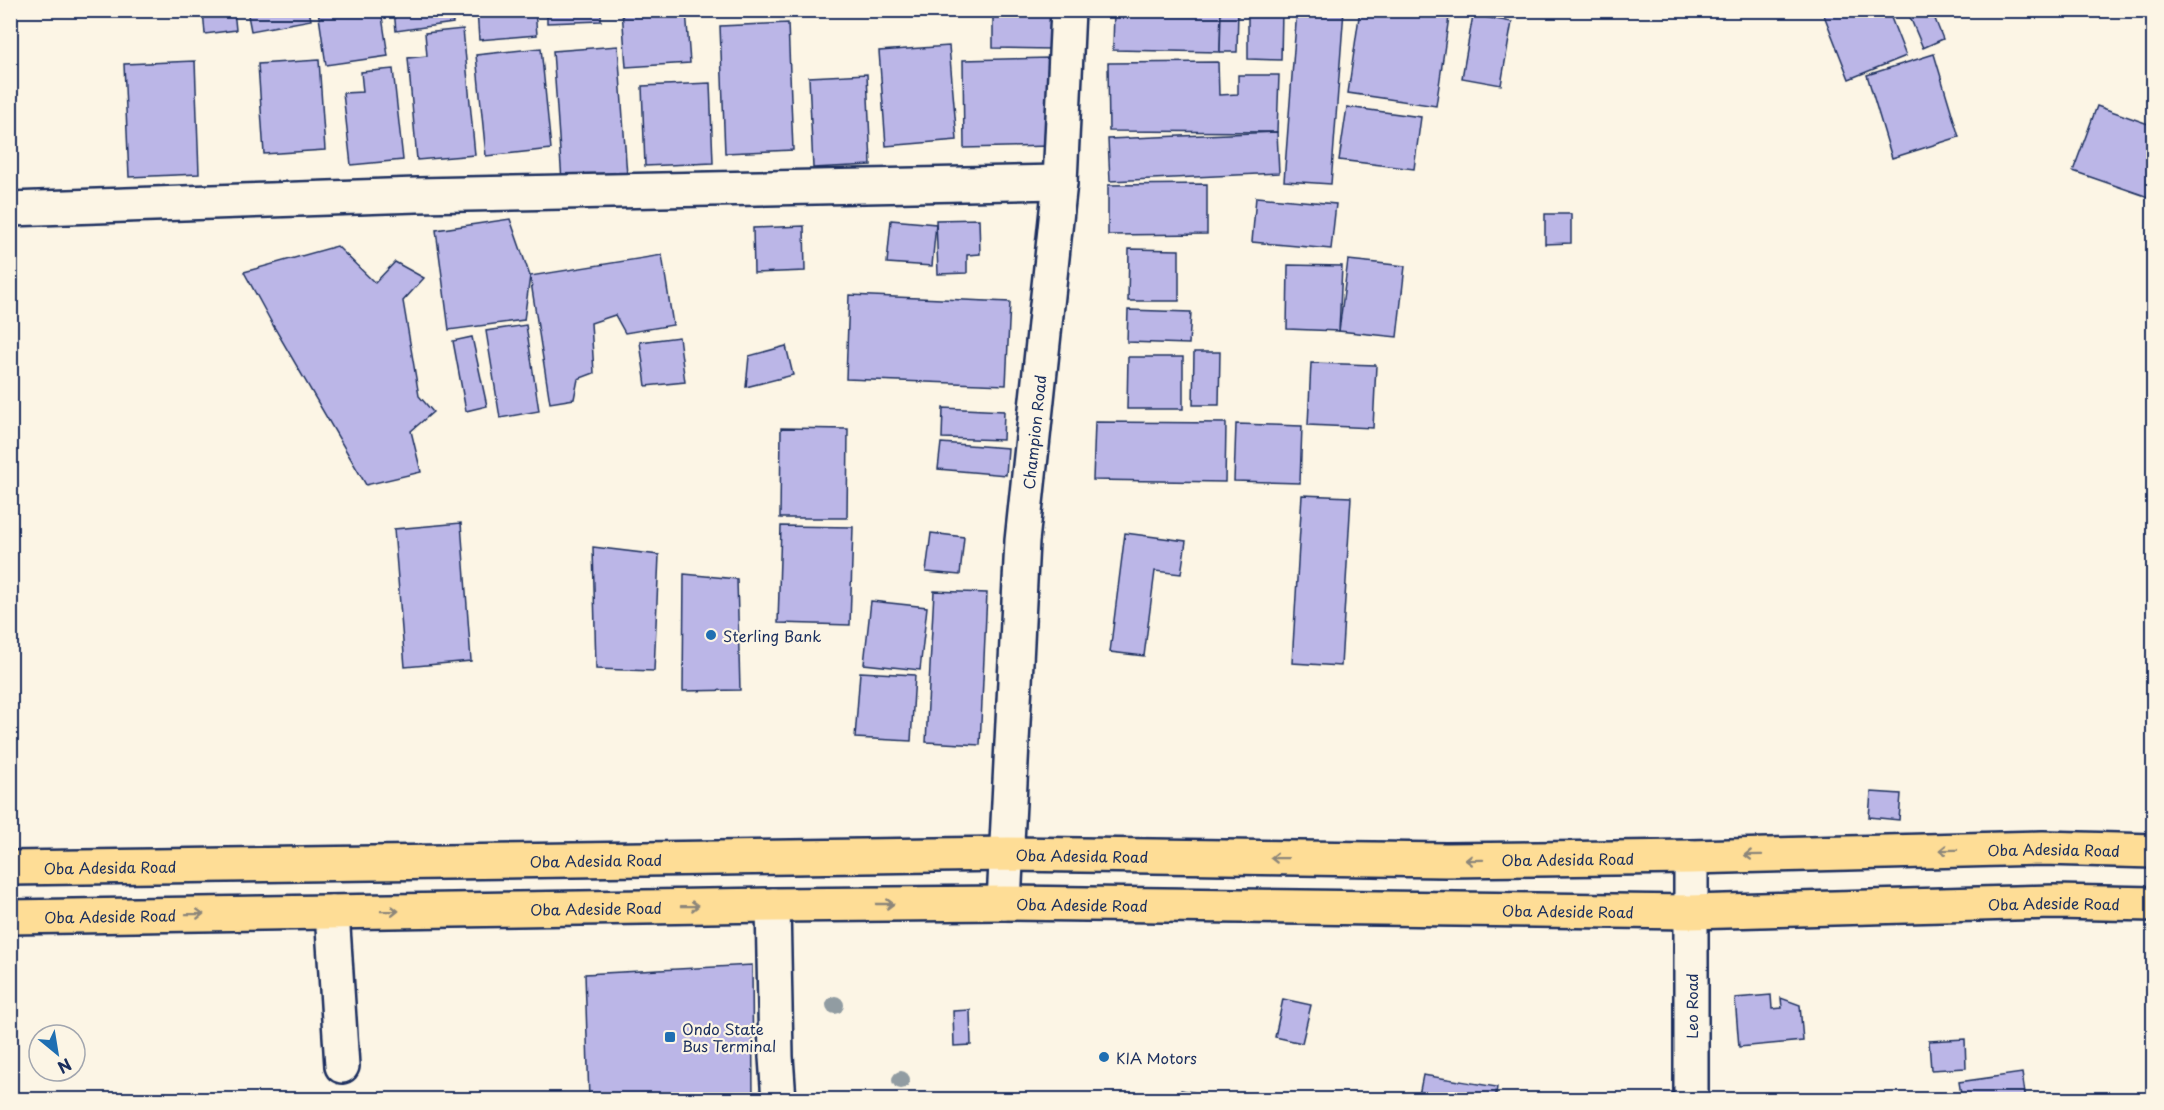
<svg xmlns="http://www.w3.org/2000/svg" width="2164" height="1110" font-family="'Playpen Sans',sans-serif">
<rect width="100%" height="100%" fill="#fcf5e5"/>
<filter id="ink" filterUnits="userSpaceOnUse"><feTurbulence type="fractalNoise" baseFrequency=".0167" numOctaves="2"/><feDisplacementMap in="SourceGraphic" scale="12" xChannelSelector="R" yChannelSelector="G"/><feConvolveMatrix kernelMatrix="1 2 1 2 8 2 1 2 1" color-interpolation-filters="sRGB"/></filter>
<g filter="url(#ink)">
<g fill="#bbb6e7" stroke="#1b2f5e" stroke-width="1.5">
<polygon points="203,10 234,10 236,30 205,34"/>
<polygon points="247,10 309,10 311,20 251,31"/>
<polygon points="318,10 381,10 388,56 326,65"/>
<polygon points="394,10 452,10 453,23 396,31"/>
<polygon points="477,10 535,10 537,35 479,40"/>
<polygon points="547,10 601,10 601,21 547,23"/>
<polygon points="622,10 686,10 690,63 626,67"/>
<polygon points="993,10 1051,10 1051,49 993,48"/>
<polygon points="1114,10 1221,10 1220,52 1113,50"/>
<polygon points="1221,10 1238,10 1237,52 1220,52"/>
<polygon points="1248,10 1282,10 1281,60 1248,59"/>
<polygon points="1297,10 1344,10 1331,184 1284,181"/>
<polygon points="1360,10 1450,10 1436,106 1348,93"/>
<polygon points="1822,10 1888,10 1906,56 1849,79"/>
<polygon points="1907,10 1955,10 1935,19 1943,39 1923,48"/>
<polygon points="1473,15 1512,22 1501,85 1462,78"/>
<polygon points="788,23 793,150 725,153 720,26"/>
<polygon points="463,29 475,155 417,160 408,58 427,56 425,33"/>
<polygon points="618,46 627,176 562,181 553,51"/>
<polygon points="949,46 957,140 886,146 879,51"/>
<polygon points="541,48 551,149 486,156 476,55"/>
<polygon points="1934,54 1959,137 1892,158 1867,75"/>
<polygon points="1049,58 1051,146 964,148 963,60"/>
<polygon points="319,60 325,150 264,154 258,64"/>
<polygon points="195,61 199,174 129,177 124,64"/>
<polygon points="1218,62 1219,95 1238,94 1238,75 1279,75 1277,132 1109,131 1108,63"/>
<polygon points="393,69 403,160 351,165 343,93 363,92 361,72"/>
<polygon points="867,74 871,165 813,168 809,77"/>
<polygon points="710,83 713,163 645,166 642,86"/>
<polygon points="2097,106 2154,126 2154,199 2073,171"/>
<polygon points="1347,107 1421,117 1414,169 1339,160"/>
<polygon points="1277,132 1279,173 1110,181 1108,139"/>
<polygon points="1207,184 1207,234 1108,235 1108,185"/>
<polygon points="1256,197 1336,204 1331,249 1252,242"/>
<polygon points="1545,214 1571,214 1571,243 1545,244"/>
<polygon points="510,219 530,276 524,320 449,330 436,230"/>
<polygon points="979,219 980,254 967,255 967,273 938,274 936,220"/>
<polygon points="891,220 936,224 932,266 887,263"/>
<polygon points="804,226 805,271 754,273 753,228"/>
<polygon points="337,246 375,283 395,262 424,278 403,301 419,396 433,412 411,431 421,472 366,485 274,327 244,272"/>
<polygon points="1129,249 1179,250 1179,301 1128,301"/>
<polygon points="662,255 673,325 625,333 615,315 591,323 594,373 578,379 574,399 550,403 530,276"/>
<polygon points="1348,260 1405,266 1397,337 1339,331"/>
<polygon points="1288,265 1342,266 1339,331 1287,329"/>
<polygon points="849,295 1010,302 1006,385 846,379"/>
<polygon points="1128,310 1191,312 1189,344 1127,342"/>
<polygon points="526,325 539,411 500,418 486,331"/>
<polygon points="472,337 487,406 466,411 453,341"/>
<polygon points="679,337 685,382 646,386 640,342"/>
<polygon points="786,346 793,375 746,387 749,356"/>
<polygon points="1194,352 1220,352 1219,405 1193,405"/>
<polygon points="1128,357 1183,357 1183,409 1127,409"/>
<polygon points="1311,363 1376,365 1373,428 1308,425"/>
<polygon points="943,408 1004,411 1003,440 942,438"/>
<polygon points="1095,422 1226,423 1225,482 1093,480"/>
<polygon points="1236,424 1302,426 1300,483 1234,481"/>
<polygon points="781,428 848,429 847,518 780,518"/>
<polygon points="941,443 1008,448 1006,475 938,469"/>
<polygon points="1302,495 1351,497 1341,666 1292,663"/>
<polygon points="461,523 471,661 405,667 394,529"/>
<polygon points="781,526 853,527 850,625 778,623"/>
<polygon points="931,533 964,537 960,575 926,572"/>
<polygon points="1125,533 1186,541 1181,574 1155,571 1144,656 1110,652"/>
<polygon points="593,547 659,555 654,671 596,669"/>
<polygon points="684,574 737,579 740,690 683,691"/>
<polygon points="934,591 987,593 980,745 926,742"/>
<polygon points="871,601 927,607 920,670 864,664"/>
<polygon points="860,672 915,675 911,741 855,738"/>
<polygon points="1871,792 1901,794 1899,820 1869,817"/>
<polygon points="752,965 753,1100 589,1100 585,974"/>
<polygon points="1771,995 1772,1009 1782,1008 1781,998 1800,1005 1803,1041 1739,1047 1735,998"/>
<polygon points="1283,999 1311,1005 1302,1043 1275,1037"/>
<polygon points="970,1010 971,1045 954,1046 953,1011"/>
<polygon points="1965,1039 1966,1068 1931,1070 1929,1041"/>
<polygon points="2022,1073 2026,1100 1962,1100 1959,1082"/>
<polygon points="1423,1075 1497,1087 1495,1100 1418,1100"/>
<polygon points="1181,1090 1197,1093 1196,1100 1179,1100"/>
</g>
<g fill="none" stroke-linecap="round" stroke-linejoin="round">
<g stroke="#1b2f5e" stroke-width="38">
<g id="minor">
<polyline points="10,209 417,195 1060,182"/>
<polyline points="1691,857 1691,1100"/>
<path id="s1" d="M1004,903L1022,541L1060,182L1068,10"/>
<polyline points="773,905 776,1057 779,1100"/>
<polyline points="332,912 342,1066"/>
</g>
</g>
<g stroke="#1b2f5e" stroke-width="38">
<g id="major">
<path id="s2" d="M10,868L1008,854L1446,860L1691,857L2043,848L2154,851"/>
<path id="s3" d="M10,917L773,905L1004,903L1691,912L2054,902L2154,904"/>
</g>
</g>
<use href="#minor" stroke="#fcf5e5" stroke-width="33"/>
<use href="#major" stroke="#fedd96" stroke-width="33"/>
</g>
<g fill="#919ca2">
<circle cx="835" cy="1005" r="9"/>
<circle cx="901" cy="1080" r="9"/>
</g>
<defs><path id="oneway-shaft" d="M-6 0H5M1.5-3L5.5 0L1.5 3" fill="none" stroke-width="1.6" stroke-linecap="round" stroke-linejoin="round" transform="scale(1.5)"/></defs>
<g stroke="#8c867a">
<use href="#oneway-shaft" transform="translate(1948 850) rotate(179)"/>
<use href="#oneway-shaft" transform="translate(1753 855) rotate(179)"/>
<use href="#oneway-shaft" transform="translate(1279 858) rotate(-179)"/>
<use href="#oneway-shaft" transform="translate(1474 860) rotate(179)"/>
<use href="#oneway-shaft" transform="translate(885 904)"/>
<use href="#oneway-shaft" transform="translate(690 906) rotate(-1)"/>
<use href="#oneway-shaft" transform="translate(390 911) rotate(-1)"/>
<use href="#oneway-shaft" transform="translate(195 914) rotate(-1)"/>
</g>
</g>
<g fill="#1f6fb2" stroke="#fcf5e5" stroke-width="2">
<circle cx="711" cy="635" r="6"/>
<rect x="664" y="1031" width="12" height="12" rx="3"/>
<circle cx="1104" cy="1057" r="6"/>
</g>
<g text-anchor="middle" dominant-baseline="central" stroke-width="4.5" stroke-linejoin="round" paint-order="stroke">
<g font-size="15" fill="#1b2f5e" stroke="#fcf5e5">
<text stroke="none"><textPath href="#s1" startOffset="472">Champion Road</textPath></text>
<text stroke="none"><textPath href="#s2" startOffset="2044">Oba Adesida Road</textPath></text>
<text stroke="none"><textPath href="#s2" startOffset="1072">Oba Adesida Road</textPath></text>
<text stroke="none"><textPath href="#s2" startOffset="1558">Oba Adesida Road</textPath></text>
<text stroke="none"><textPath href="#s2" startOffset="586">Oba Adesida Road</textPath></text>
<text stroke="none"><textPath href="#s2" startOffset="100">Oba Adesida Road</textPath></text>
<text stroke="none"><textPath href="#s3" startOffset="1072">Oba Adeside Road</textPath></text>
<text stroke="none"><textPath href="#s3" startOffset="2044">Oba Adeside Road</textPath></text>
<text stroke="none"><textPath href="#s3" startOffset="586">Oba Adeside Road</textPath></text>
<text stroke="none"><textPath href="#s3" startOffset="1558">Oba Adeside Road</textPath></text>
<text stroke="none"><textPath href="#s3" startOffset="100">Oba Adeside Road</textPath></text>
<text transform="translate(1691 1006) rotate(-90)">Leo Road</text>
</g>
<g font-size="15" fill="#1b2f5e" stroke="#fcf5e5" text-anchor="start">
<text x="723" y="635">Sterling Bank</text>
<text x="682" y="1028">Ondo State<tspan x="682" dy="17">Bus Terminal</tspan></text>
<text x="1116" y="1057">KIA Motors</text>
</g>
</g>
<rect width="2164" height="1110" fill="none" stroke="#fcf5e5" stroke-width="36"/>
<rect x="18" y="18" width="2128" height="1074" fill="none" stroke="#1b2f5e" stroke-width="2" filter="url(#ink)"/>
<g transform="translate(57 1053) rotate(150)"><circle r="28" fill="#fcf5e5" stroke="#a2a6af" stroke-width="1.5"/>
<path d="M0-4.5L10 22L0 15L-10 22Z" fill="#1f6fb2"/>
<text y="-9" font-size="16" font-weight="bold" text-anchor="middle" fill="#1b2f5e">N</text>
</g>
</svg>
